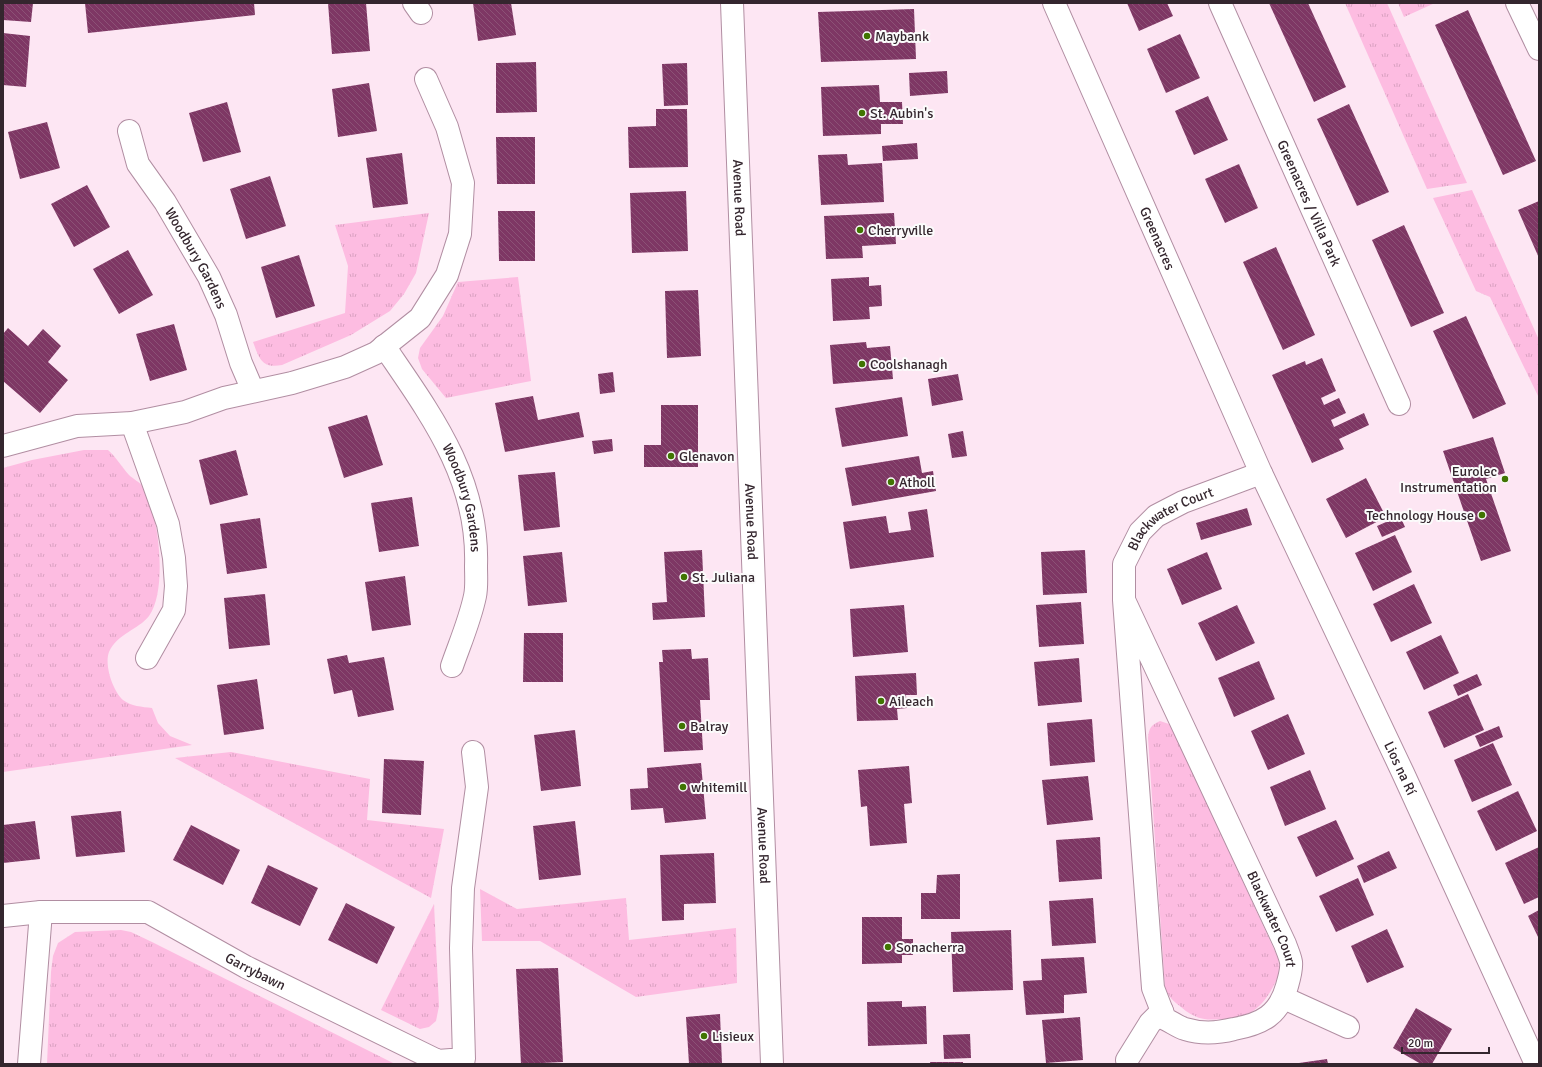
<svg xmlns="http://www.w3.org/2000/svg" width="1542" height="1067" font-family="Signika,sans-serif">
<defs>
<pattern id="grass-tufts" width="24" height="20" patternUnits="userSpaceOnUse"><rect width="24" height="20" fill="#fdbce1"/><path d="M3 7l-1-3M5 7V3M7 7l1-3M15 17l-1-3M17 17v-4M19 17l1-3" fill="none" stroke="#d9a1c1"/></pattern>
<pattern id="building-back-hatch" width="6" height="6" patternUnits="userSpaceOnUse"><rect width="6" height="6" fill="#7e3764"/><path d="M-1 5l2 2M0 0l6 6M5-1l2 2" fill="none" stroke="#8c5276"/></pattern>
</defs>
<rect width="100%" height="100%" fill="#fde6f3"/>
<g fill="url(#grass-tufts)">
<polygon points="1345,3 1387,3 1467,183 1427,189"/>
<polygon points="1398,3 1435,3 1404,17"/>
<polygon points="1472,190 1539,340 1539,398 1490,297 1476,291 1433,198"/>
<path d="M429,213L416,273L404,294L390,311L351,335L282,365C262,369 259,358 253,342L345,313L348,266L335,225Z"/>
<polygon points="518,277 531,381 446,398 422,369 418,358 420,348 443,316 458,282"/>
<path d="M84,450H108C116,457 122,467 129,475C133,479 140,482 143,487C159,513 168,590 149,616C138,630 118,633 109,652C104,665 113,691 123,700C131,706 142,707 152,708L158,723L170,736L192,745L3,772V468L32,460Z"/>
<path d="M1160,721L1169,724L1174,732L1278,958C1280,968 1279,977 1273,987C1268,996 1262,1005 1253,1011C1246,1015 1238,1016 1230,1018C1209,1021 1197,1021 1181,1007C1173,1001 1169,997 1165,988L1148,738C1149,728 1151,725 1160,721Z"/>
<polygon points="231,752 370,779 367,820 444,829 431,898 175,758"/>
<polygon points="480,889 517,909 626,898 629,940 736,928 737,983 636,997 540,941 482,941"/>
<polygon points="434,904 439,1006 436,1021 429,1027 420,1029 381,1010"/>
<polygon points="121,930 131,932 152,942 395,1064 47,1064 51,972 53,956 58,943 75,932"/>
</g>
<g fill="url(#building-back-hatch)">
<polygon points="3,3 33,3 31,22 3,20"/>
<polygon points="85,3 254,3 255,15 88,33"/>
<polygon points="328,3 366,3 370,51 332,54"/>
<polygon points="473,3 511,3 516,35 478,41"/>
<polygon points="1127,3 1167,3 1173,16 1139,31"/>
<polygon points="1269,3 1308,3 1346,87 1314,102"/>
<polygon points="914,9 916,59 821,62 818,12"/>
<polygon points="1468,10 1536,161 1503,175 1435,25"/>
<polygon points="3,33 30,36 26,87 3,85"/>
<polygon points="1180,34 1200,78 1166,93 1147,49"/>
<polygon points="536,62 537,112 496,113 496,63"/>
<polygon points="687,63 688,105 664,106 662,64"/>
<polygon points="947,71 948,93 910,96 909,73"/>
<polygon points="369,83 377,131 338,137 332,89"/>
<polygon points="879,85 880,102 902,102 903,124 881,124 881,134 823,136 821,87"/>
<polygon points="1208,96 1228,140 1194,155 1175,111"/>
<polygon points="227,102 241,152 203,162 189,113"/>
<polygon points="1349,104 1389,192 1357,206 1317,119"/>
<polygon points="656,109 687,109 688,167 629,168 628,127 656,126"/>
<polygon points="47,122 60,168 20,179 8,132"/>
<polygon points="496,137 535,137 535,184 497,184"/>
<polygon points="917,143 918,159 883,161 882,146"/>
<polygon points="402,153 408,204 373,208 366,158"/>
<polygon points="847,154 848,165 882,163 884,202 821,205 818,155"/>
<polygon points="1239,164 1258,208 1225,223 1205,179"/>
<polygon points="270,176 286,226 246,239 230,189"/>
<polygon points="87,185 110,227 74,247 51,204"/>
<polygon points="686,191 688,251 632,253 630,193"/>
<polygon points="1539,201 1539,258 1518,210"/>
<polygon points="498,211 535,211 535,261 499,261"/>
<polygon points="894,213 896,244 862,246 863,258 826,259 824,216"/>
<polygon points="1404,225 1444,313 1411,327 1372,240"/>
<polygon points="1276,247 1315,335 1283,350 1243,262"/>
<polygon points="128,250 153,295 119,314 93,269"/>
<polygon points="299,255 315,306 276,318 261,267"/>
<polygon points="869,277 869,286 881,285 882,306 869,307 870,319 833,321 831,279"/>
<polygon points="698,290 701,356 667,358 665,291"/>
<polygon points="1466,316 1506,404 1473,419 1433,331"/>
<polygon points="174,324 187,370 150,381 136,334"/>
<polygon points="8,328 28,346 43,329 61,346 48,362 68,380 40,413 3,381 3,334"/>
<polygon points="866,342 867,348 890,346 893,379 833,384 830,345"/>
<polygon points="1322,358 1336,391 1321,398 1324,405 1339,398 1346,413 1331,420 1334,427 1364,413 1369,425 1339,439 1344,449 1312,463 1272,375 1305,361 1306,365"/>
<polygon points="613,372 615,392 600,394 598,374"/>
<polygon points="958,374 963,400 932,406 928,379"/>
<polygon points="533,396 538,420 579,412 584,437 505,452 495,403"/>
<polygon points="902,397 908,436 842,447 835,408"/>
<polygon points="661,405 698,405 698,467 644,467 644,445 661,445"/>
<polygon points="367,415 383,465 344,478 328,427"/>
<polygon points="963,431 967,456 952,458 948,434"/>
<polygon points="1493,437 1505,473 1486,479 1511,551 1481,561 1443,451"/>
<polygon points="612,439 613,451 594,454 592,441"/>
<polygon points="236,450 248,495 210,505 199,460"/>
<polygon points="919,456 922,473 933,471 936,491 852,506 845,468"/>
<polygon points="555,472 560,527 524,531 518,475"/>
<polygon points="1366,478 1386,517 1346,538 1326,499"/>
<polygon points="412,497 419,546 379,552 371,503"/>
<polygon points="1247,508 1252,525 1201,540 1196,523"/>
<polygon points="927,509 934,557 850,569 843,522 886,516 889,533 911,530 908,512"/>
<polygon points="1400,516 1405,527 1382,537 1377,526"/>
<polygon points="260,518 267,568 227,574 220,524"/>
<polygon points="1395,535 1412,572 1373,591 1355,553"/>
<polygon points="702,550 705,617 653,620 652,603 667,602 664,552"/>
<polygon points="1085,550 1087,593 1043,595 1041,552"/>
<polygon points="562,552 567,602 528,606 523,556"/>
<polygon points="1207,552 1222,589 1182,605 1167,569"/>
<polygon points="405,576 411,625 372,631 365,582"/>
<polygon points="1414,584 1432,623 1391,642 1373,604"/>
<polygon points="265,594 270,645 229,649 224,598"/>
<polygon points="1081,602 1084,644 1039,647 1036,605"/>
<polygon points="904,605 908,652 853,657 850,609"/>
<polygon points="1237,605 1255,643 1216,661 1198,623"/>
<polygon points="524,633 563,633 563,682 523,682"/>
<polygon points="1441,635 1459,673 1424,690 1406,652"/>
<polygon points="691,649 692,659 708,658 710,700 700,700 703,750 664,752 659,662 663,662 662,650"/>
<polygon points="347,655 349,663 384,657 394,710 358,717 352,690 334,694 327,659"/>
<polygon points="1079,658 1082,702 1038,706 1034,662"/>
<polygon points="1259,661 1275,699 1234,717 1218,678"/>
<polygon points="916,673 917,695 906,695 907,708 897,709 898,720 857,721 855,676"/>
<polygon points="1477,674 1482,685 1458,696 1453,685"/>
<polygon points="257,679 264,729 224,735 217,685"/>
<polygon points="1468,694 1484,730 1444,748 1428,712"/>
<polygon points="1288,714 1305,754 1268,770 1251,731"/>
<polygon points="1092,719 1095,762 1050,766 1047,723"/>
<polygon points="1499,726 1503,737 1480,747 1475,736"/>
<polygon points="575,730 581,786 541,791 534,735"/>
<polygon points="1493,743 1512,785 1472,802 1454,760"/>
<polygon points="384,759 424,761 421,815 382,813"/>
<polygon points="701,763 706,819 665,823 663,808 631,810 630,789 648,788 647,768"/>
<polygon points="909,766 912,803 904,804 907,843 870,846 867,806 861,807 858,770"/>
<polygon points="1310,770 1326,809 1285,826 1270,787"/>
<polygon points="1088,776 1093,820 1047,825 1042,780"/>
<polygon points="1518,791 1537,831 1496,851 1477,811"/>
<polygon points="121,811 125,852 76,857 71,816"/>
<polygon points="1336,820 1354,859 1316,877 1297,837"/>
<polygon points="35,821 40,859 3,863 3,825"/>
<polygon points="575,821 581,875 539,880 533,826"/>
<polygon points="191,825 240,850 223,885 173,860"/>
<polygon points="1100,837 1102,879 1059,882 1056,840"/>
<polygon points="1539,847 1539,897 1524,904 1505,863"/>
<polygon points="1389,851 1397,868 1364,883 1357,866"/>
<polygon points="714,853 716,903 684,904 684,920 662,921 660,855"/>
<polygon points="268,865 318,888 300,926 251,903"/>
<polygon points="960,874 960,919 921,919 921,893 936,893 937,875"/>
<polygon points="1358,878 1374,915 1336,932 1319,896"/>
<polygon points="1093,898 1096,943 1052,946 1049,901"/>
<polygon points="346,903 395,927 377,964 328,940"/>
<polygon points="1539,910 1539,939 1528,916"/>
<polygon points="862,917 902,917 902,939 913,939 913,955 902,955 902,963 862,964"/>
<polygon points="1387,929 1404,967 1367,983 1351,946"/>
<polygon points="1011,930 1013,990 953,992 951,932"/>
<polygon points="1084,957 1087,993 1064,995 1064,1013 1026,1015 1023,981 1042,980 1041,959"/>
<polygon points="558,968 563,1062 521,1064 516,969"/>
<polygon points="902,1001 902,1007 926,1006 927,1044 868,1046 867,1002"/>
<polygon points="1416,1008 1452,1029 1432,1064 1421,1064 1393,1048"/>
<polygon points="720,1014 722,1064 689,1064 686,1017"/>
<polygon points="1080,1017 1083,1060 1046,1063 1042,1020"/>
<polygon points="970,1034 971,1058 944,1059 943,1035"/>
<polygon points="1327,1059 1328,1064 1299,1064 1299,1063"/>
<rect x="930" y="1062" width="33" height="2"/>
</g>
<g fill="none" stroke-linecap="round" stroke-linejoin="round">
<g stroke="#b18ea2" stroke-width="24">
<g id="street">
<polyline points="414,3 421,13"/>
<path id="s1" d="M1054,3L1261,473L1403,773L1536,1064"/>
<path id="s2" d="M1220,3L1399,404"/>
<polyline points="1517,3 1539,49"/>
<path id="s3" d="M129,131L138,164L165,202L209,277L226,315L241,363L253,391"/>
<path id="s4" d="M384,346C431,415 479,478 476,566C476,576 477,587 475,596C470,620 460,643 452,666"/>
<polyline points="132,423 168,524 174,558 176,586 174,610 147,658"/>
<polyline points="3,446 77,426 132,423 185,412 224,398 292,383 345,367 376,353 420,318 447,275 460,234 463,183 447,127 426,79"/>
<path id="s5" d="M1124,600L1285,944C1287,950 1290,956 1291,962C1292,969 1289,979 1287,986C1279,1015 1262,1024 1234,1029C1218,1033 1201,1034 1185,1029C1178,1027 1172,1022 1165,1019L1153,988L1124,600V564L1140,532L1156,516L1183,502L1261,473"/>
<path id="s6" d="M3,916L41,912H148L246,967L438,1061L464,1059L461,948L463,888L477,787L473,752"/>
<polyline points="1284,998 1348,1027"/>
<polyline points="1127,1060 1150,1023 1162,1011"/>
<polyline points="29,1064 41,912"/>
</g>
</g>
<g stroke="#b18ea2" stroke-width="24">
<g id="secondary">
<path id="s7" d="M732,3L772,1064"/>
</g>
</g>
<use href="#street" stroke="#fff" stroke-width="22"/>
<use href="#secondary" stroke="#fff" stroke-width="22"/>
</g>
<g fill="#407502" stroke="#fbfbfb" stroke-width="1.5">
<circle cx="867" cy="36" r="4"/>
<circle cx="862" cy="113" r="4"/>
<circle cx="860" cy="230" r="4"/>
<circle cx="862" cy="364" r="4"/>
<circle cx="671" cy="456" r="4"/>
<circle cx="1505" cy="479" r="4"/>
<circle cx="891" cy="482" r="4"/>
<circle cx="1482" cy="515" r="4"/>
<circle cx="684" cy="577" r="4"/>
<circle cx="881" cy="701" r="4"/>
<circle cx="682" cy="726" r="4"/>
<circle cx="683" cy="787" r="4"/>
<circle cx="888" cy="947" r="4"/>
<circle cx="704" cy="1036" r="4"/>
</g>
<g text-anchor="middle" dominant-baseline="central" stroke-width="4" stroke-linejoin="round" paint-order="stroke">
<g font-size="14" fill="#34262e" stroke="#fbfbfb" text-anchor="start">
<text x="875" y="36">Maybank</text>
<text x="870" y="113">St. Aubin's</text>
<text x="868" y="230">Cherryville</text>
<text x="870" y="364">Coolshanagh</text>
<text x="679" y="456">Glenavon</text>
<text x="1497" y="471" text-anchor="end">Eurolec<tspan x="1497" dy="16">Instrumentation</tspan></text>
<text x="899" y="482">Atholl</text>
<text x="1474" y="515" text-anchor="end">Technology House</text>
<text x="692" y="577">St. Juliana</text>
<text x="889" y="701">Aileach</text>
<text x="690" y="726">Balray</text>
<text x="691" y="787">whitemill</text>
<text x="896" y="947">Sonacherra</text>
<text x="712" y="1036">Lisieux</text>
</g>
<g font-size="14" fill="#34262e" stroke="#fbfbfb">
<text stroke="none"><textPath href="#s7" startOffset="195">Avenue Road</textPath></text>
<text stroke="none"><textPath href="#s2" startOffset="219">Greenacres / Villa Park</textPath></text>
<text stroke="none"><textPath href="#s1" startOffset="257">Greenacres</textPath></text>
<text stroke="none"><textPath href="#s3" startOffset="145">Woodbury Gardens</textPath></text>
<text stroke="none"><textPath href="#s4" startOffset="173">Woodbury Gardens</textPath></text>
<text stroke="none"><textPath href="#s7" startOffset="519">Avenue Road</textPath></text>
<text stroke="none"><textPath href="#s5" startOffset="1095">Blackwater Court</textPath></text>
<text stroke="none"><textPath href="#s1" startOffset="840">Lios na Rí</textPath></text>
<text stroke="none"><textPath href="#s7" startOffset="843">Avenue Road</textPath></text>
<text stroke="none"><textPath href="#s5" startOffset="352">Blackwater Court</textPath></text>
<text stroke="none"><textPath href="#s6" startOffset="268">Garrybawn</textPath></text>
</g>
</g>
<rect width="1542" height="1067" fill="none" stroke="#34262e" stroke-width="8"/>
<path d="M1402 1047v6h87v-6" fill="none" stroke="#34262e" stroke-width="2"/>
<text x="1408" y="1047" font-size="12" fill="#34262e" stroke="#fbfbfb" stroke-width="3" paint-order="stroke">20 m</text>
</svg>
